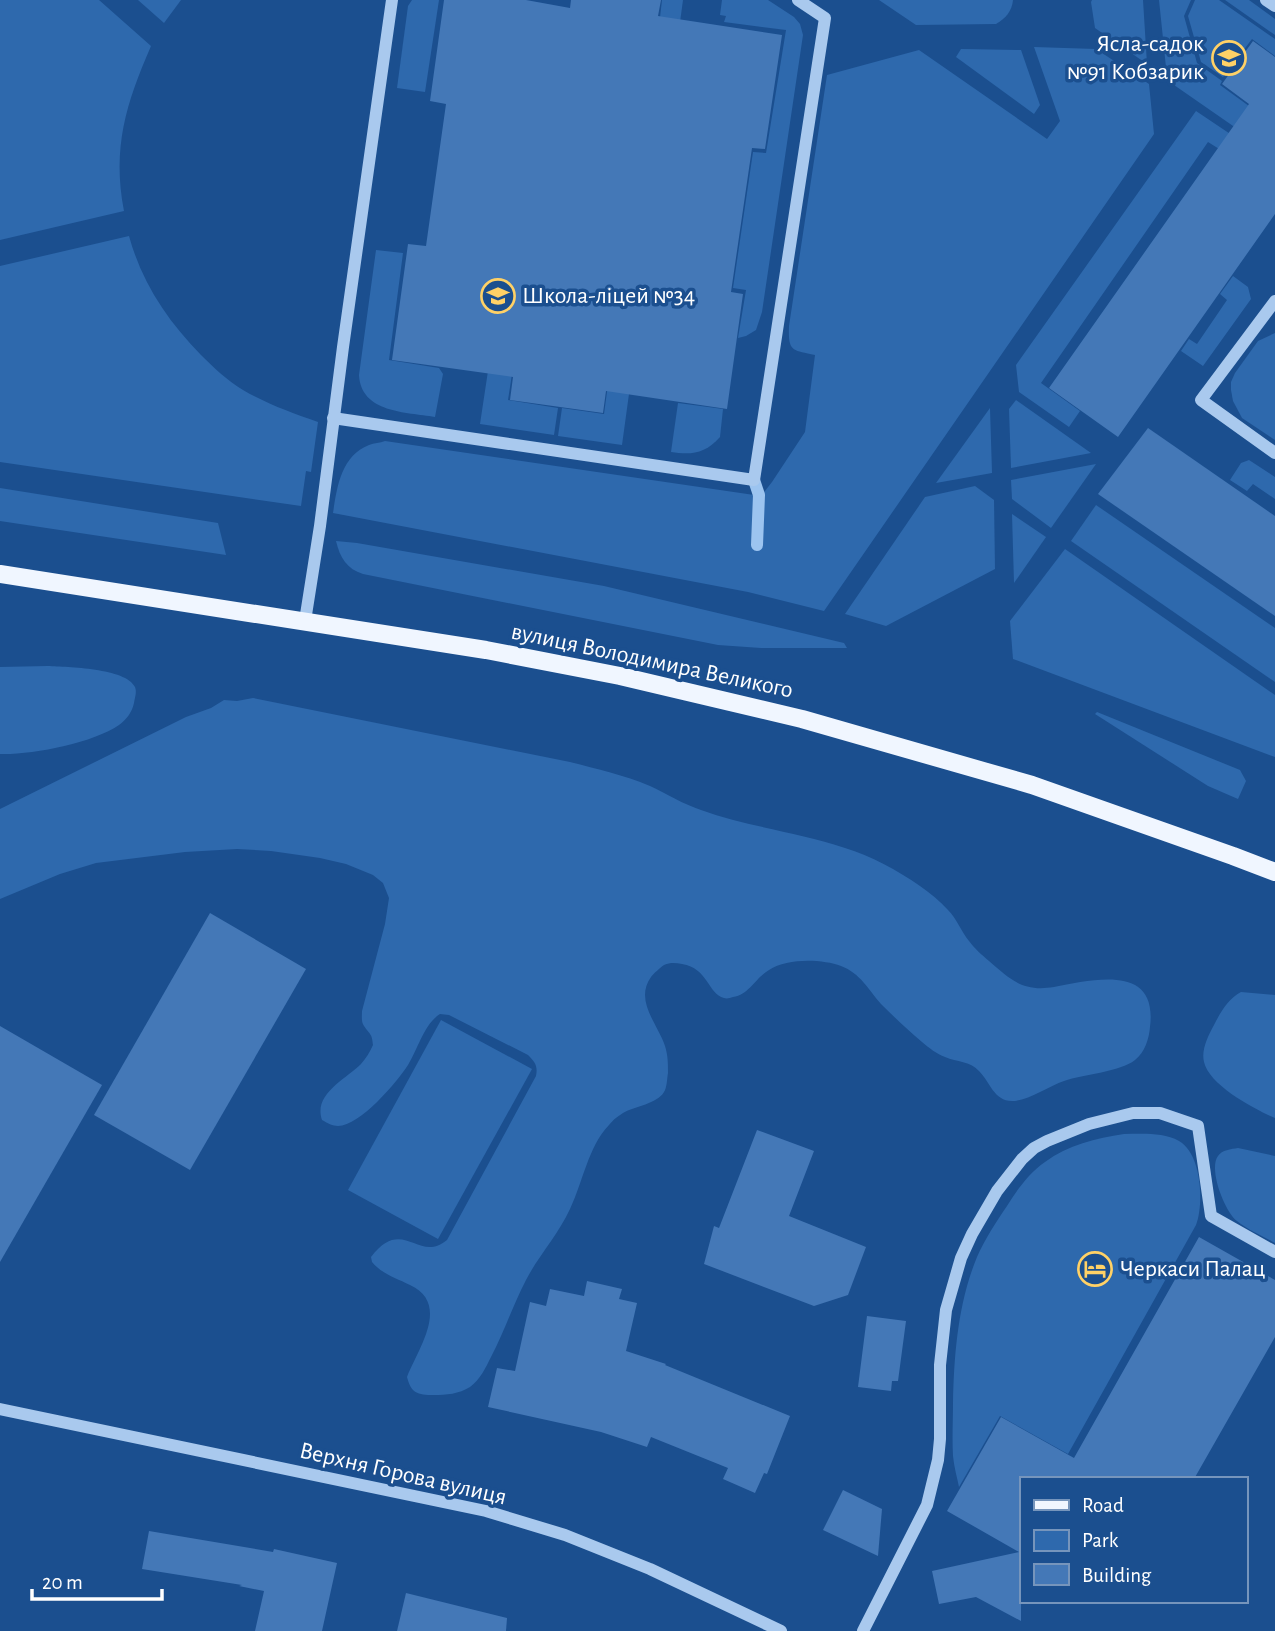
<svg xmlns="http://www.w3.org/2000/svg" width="1275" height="1631" font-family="'Alegreya Sans',sans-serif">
<rect width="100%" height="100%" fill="#1b4f8f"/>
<g fill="#2e69ad">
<path d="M0,0H99L151,46C126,104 112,147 124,211L0,240Z"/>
<polygon points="138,0 181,0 164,23"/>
<polygon points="412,0 439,0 425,92 397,88 408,6"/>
<polygon points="662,0 683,0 678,37 658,35"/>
<polygon points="722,0 768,0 794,17 800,24 803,35 762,312 756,330 746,336 738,338 746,290 733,288 753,152 766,153 786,30 724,22 726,16 720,15"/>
<path d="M879,0H1013C1012,11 1006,18 996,24L916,25Z"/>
<polygon points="1092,0 1143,0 1147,64 1095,28 1091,2"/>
<polygon points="1159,0 1191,0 1184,16 1197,63 1222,81 1220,85 1275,125 1275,155 1174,85 1167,77"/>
<polygon points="1195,0 1219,0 1275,39 1275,56 1252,39 1223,77 1201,62 1188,16"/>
<polygon points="1225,0 1249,0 1275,19 1275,35"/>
<path d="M1034,47L1096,49L1149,84L1154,134L824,611L748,592L333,513C337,487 341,456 369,445C374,443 380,443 385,441L761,496L772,482L805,432L815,355C792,350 788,352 789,326L827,75L919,50L1047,139L1060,121Z"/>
<polygon points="961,49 1021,50 1040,105 1034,114 956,57"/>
<polygon points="1196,111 1275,164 1275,184 1208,142 1041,383 1080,411 1069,427 1019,392 1016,365"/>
<path d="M129,236C142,283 167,320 201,355C214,368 227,380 243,390C267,404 292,413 318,422L311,472L306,471L301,506L0,462V266Z"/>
<path d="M376,250L403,253L389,360L439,368L443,374L435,417C406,412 361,413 359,375Z"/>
<polygon points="1233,276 1248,287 1251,299 1203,366 1181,351 1189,339 1197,344 1227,300 1220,294"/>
<polygon points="494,331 518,335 508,400 558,408 554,435 480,424"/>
<polygon points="1275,333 1275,440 1242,418 1233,401 1231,390 1231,382 1235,373 1258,341"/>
<polygon points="613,348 632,372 622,445 558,436 562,408 604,414"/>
<polygon points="1016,400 1091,453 1011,468 1009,409"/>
<path d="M678,403L723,409L720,437C705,454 691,455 671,452Z"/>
<polygon points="990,408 992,473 936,483"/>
<polygon points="1249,460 1275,477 1275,499 1253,484 1247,491 1230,480 1241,463"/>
<polygon points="1096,464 1051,528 1012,499 1011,480"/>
<polygon points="975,486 994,500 995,569 886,626 845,614 925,497"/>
<polygon points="0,488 218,523 226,555 0,521"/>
<polygon points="1096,505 1275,628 1275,682 1071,541"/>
<polygon points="1012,514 1046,537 1014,583"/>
<path d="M336,541L357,543L604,586L844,643L847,648H761L718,645L363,574C347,569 340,558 336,541Z"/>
<polygon points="1065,549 1275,695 1275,757 1013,659 1010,621"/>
<path d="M48,666C67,667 126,668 135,687C137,692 135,697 134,703C132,712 127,719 119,725C93,743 32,755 0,754V667Z"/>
<path d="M253,698L570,762C597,769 624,775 650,786C667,794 683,804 701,810C748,827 798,832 845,848C871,856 897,870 920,886C930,893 940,901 948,910C957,919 961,931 969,941C974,948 982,955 989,961C1011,980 1023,992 1054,987C1093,980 1158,963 1150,1027C1149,1039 1145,1052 1135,1060C1120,1072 1084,1074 1064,1081C1049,1086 1028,1101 1012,1101C994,1101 990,1082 979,1071C970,1061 957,1062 945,1057C937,1054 929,1048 922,1042C908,1030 894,1017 881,1004C869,990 860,973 841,966C822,959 787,958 769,970C755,978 750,994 733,997C730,998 727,999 724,998C708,994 708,968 682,964C676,963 671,962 664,965C662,966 652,975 651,977C634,1001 658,1024 665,1046C668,1056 668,1063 668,1073C667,1078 667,1088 664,1092C657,1104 635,1106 623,1113C617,1117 614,1119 609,1125C588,1147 583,1182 570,1209C558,1235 539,1255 526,1280C513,1305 504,1332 491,1357C486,1367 480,1380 470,1387C459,1394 446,1395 434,1395C417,1395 411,1393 407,1377C418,1349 451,1304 410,1285C396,1278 382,1274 372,1262L371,1257C403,1215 418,1264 447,1240L536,1076C538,1066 535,1062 528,1055L449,1015L440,1014C424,1024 418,1049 408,1065C397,1082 360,1126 338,1126C333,1126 327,1123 322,1120C313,1094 346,1079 361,1064C366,1058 370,1052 373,1045C372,1033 370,1035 364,1026C361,1022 362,1016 362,1011L385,924L389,898L383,883L373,875L346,864L320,858L271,851L237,849L185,852L96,863L60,874L0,899V809L186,717L211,708L224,700L237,701Z"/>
<polygon points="1097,712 1240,770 1246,781 1238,799 1208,786 1095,714"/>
<path d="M1241,992L1275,995V1118C1254,1109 1209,1085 1204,1062C1201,1050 1208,1036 1214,1025C1220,1013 1228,999 1241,992Z"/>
<polygon points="441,1020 532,1069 438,1239 348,1190"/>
<path d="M1124,1134C1142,1134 1163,1132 1179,1141C1202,1154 1204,1204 1196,1225L1068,1454L1000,1416L959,1487C957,1477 954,1467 953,1456C952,1438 953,1420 953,1403C954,1354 958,1303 977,1257C985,1239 996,1222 1007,1206C1017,1190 1029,1173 1045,1162C1068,1145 1096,1138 1124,1134Z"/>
<path d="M1238,1148L1275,1156V1243C1263,1236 1248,1230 1237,1221C1225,1212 1208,1169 1218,1156C1222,1150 1231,1149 1238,1148Z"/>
</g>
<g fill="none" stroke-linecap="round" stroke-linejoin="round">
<polyline stroke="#9cc4f0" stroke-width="12" points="754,480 759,495 757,545"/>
</g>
<g fill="#4478b7">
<polygon points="444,0 526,0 570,8 571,0 661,0 658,16 782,35 765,149 752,148 731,292 743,294 727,409 606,391 603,413 510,400 513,377 392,360 408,244 426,246 446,104 430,101"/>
<polygon points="1253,41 1275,57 1275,214 1118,437 1049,388 1249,104 1222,84"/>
<polygon points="1148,428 1275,516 1275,616 1098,494"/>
<polygon points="210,913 306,969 190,1170 94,1115"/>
<polygon points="0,1026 102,1085 0,1262"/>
<polygon points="757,1130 814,1151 789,1216 866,1247 848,1295 814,1306 704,1264 714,1226 719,1228"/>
<polygon points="1199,1237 1275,1280 1275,1337 1194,1479 1021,1479 1021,1621 976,1597 939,1604 932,1571 1019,1552 947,1511 1001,1417 1074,1458"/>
<polygon points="587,1281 622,1289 619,1299 637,1303 626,1351 666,1364 665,1365 790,1416 767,1474 764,1473 755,1493 723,1479 728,1468 651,1437 647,1447 601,1432 488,1407 497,1368 515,1371 530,1302 546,1306 550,1289 584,1296"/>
<polygon points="867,1316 906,1321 898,1381 892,1381 891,1391 858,1387"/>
<polygon points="843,1490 882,1509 878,1556 823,1530"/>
<polygon points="149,1531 273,1552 274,1549 337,1563 322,1631 255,1631 264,1591 239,1586 242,1585 142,1569"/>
<polygon points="406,1593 507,1618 506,1631 397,1631"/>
</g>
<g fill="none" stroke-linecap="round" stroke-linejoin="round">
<g stroke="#a9c9ee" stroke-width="12">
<polyline points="1266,0 1275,6"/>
<polyline points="1275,301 1201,400 1275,453"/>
<polyline points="333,418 754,480 825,18 798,0"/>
<polyline points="305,621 320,526 343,347 392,0"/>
<polyline points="0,1409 486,1511 565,1535 650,1569 781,1631"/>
<polyline points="863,1631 927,1505 938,1460 940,1439 940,1365 946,1310 961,1258 972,1234 997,1191 1022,1159 1034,1148 1047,1141 1089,1124 1133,1113 1160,1113 1198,1126 1211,1216 1275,1252"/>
</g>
<polyline stroke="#f0f6ff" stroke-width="18" points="0,574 486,650 620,676 802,719 1032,785 1233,856 1275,872"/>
</g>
<defs>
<g id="school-ring" transform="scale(1.75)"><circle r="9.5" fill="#1b4f8f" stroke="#ffd166" stroke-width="1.5"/><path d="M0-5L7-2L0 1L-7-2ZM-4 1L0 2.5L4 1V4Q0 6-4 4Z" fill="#ffd166"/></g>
<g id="hotel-ring" transform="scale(1.75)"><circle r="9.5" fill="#1b4f8f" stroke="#ffd166" stroke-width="1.5"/><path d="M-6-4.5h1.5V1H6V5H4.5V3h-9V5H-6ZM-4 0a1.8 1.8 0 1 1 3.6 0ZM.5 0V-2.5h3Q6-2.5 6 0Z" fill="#ffd166"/></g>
</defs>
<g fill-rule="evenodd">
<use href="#school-ring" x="1229" y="58"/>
<use href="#school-ring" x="498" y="296"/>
<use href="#hotel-ring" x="1095" y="1269"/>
</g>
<g text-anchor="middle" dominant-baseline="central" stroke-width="7" stroke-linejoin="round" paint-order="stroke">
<g font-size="24" fill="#fff" stroke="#1b4f8f" text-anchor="start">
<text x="1204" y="44" text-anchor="end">Ясла-садок<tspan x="1204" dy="28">№91 Кобзарик</tspan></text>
<text x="522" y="296">Школа-ліцей №34</text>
<text x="1120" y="1269">Черкаси Палац</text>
</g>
<g font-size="24" fill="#fff" stroke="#1b4f8f">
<text transform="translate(652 661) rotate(12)">вулиця Володимира Великого</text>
<text transform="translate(403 1474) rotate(13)">Верхня Горова вулиця</text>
</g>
</g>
<rect x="1020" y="1477" width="228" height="126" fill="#1b4f8f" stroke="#7695bc" stroke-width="2"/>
<rect x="1034" y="1500" width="35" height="10" fill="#f0f6ff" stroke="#7695bc" stroke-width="2"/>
<text x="1082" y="1512" font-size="21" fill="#ffffff">Road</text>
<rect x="1034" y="1530" width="35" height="21" fill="#2e69ad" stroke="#7695bc" stroke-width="2"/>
<text x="1082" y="1547" font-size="21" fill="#ffffff">Park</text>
<rect x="1034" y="1564" width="35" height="21" fill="#4478b7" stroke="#7695bc" stroke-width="2"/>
<text x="1082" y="1582" font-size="21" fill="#ffffff">Building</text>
<path d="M32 1589v10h130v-10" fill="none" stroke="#ffffff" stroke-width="3.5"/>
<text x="42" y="1589" font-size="21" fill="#ffffff" stroke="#1b4f8f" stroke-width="5" paint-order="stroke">20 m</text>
</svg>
